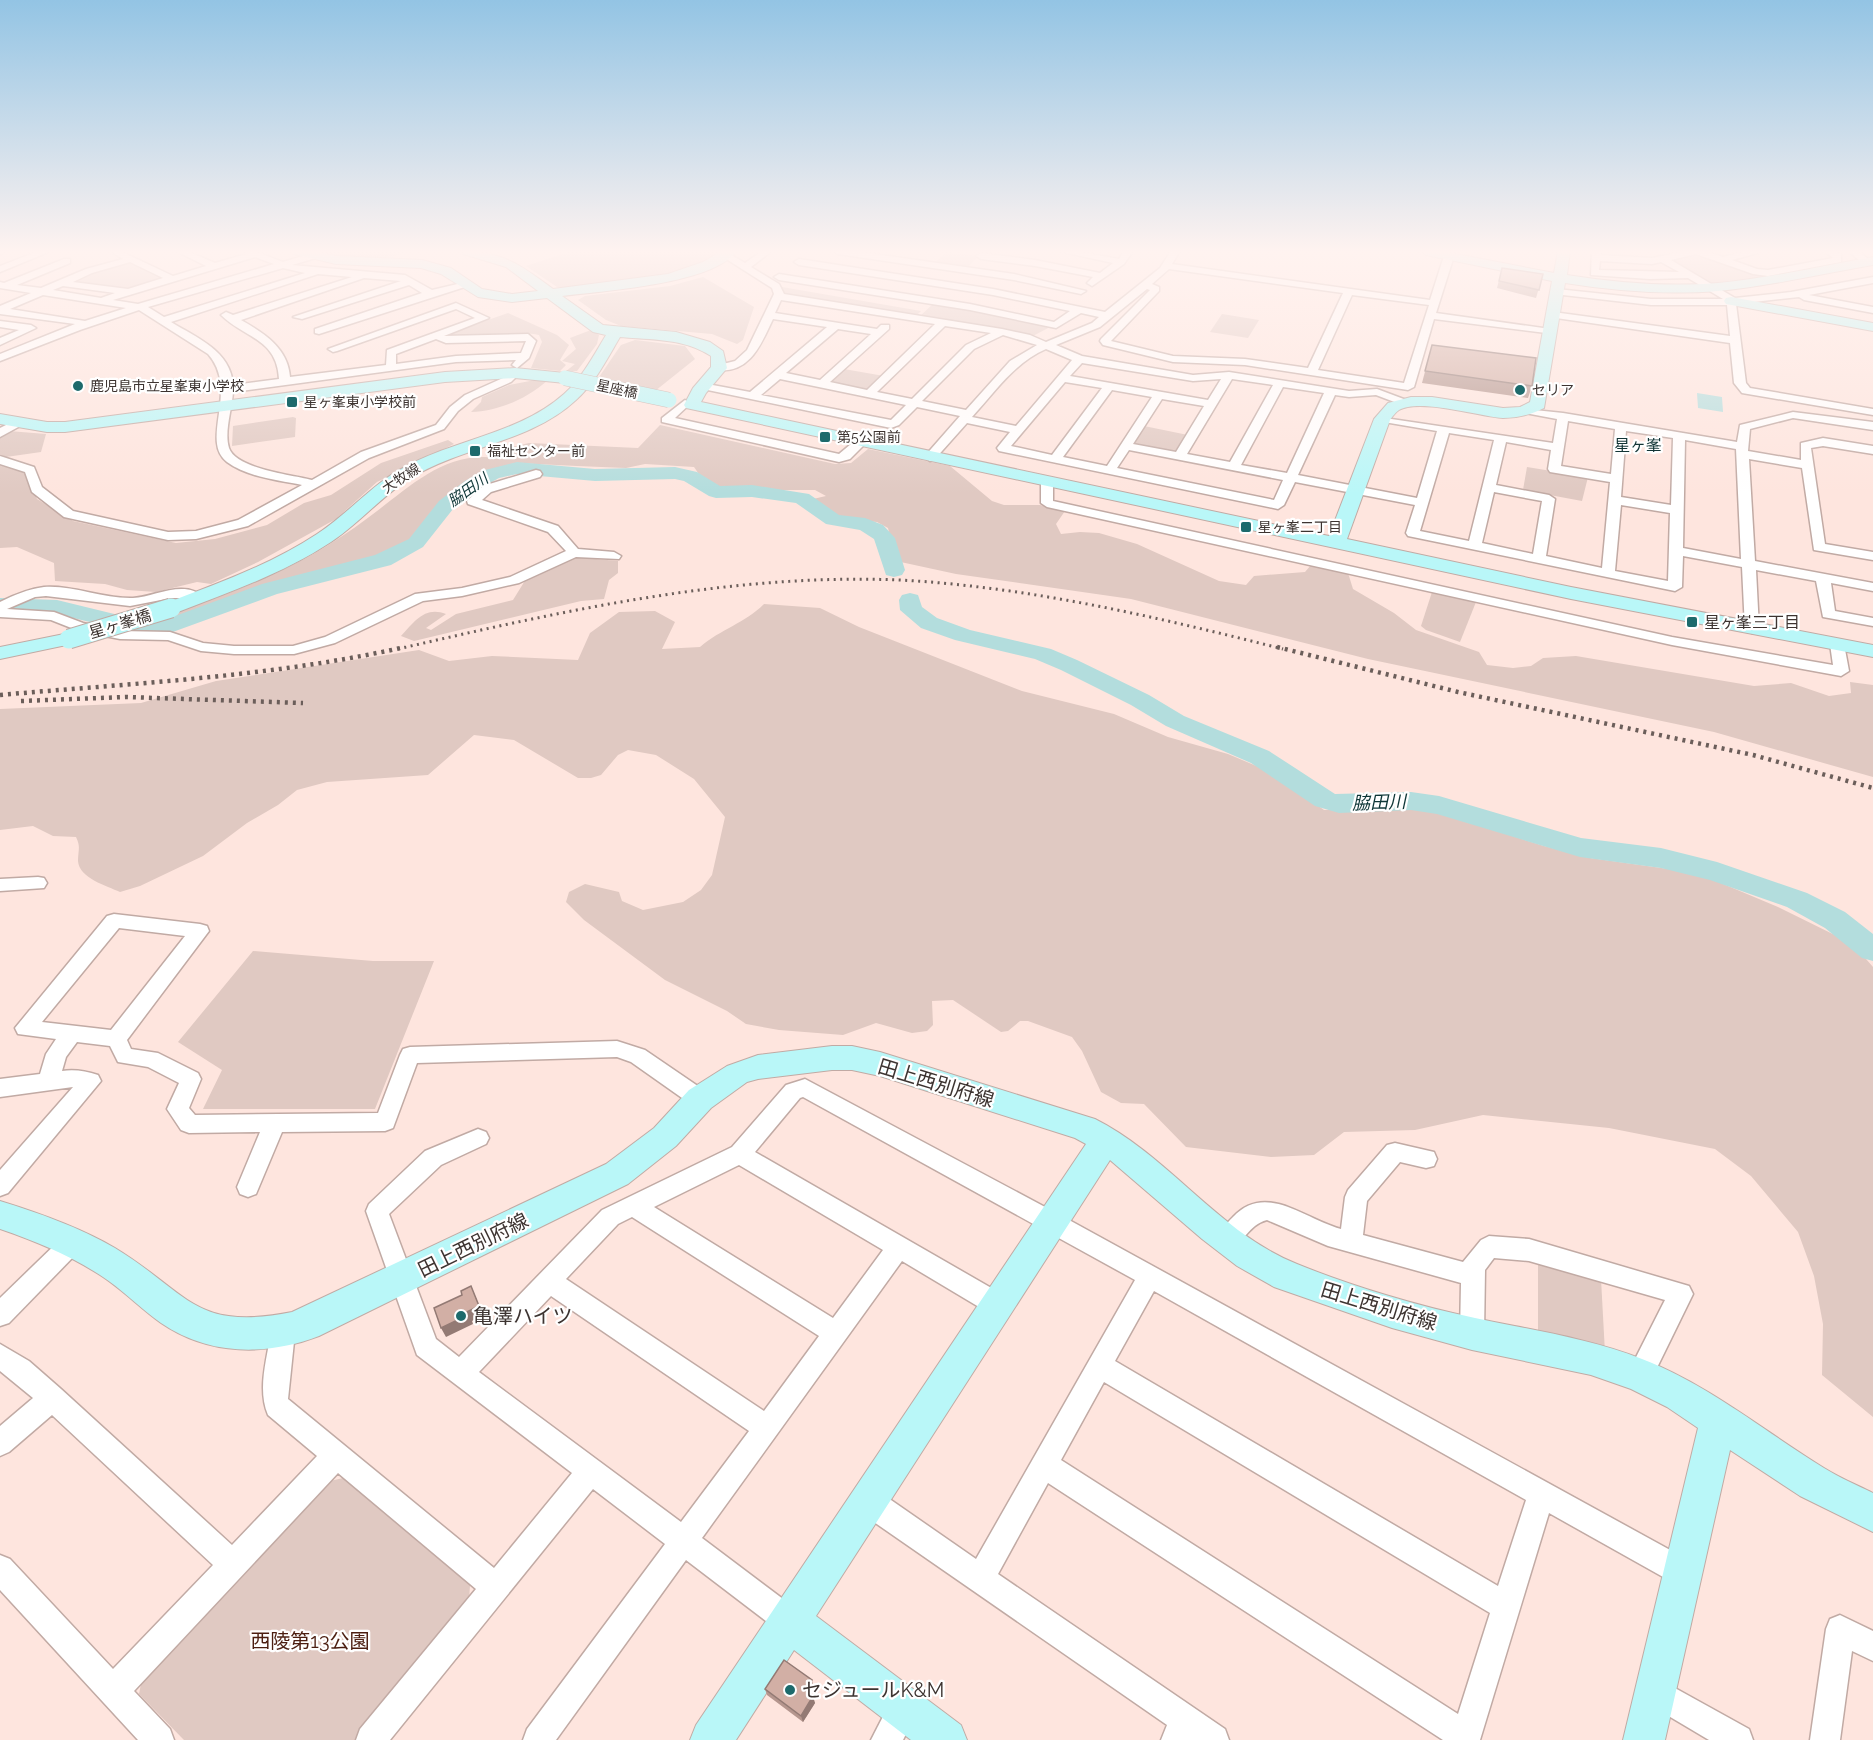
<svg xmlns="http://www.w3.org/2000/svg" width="1873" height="1740" font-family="Raleway,'Noto Sans JP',sans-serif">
<rect width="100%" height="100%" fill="#fee5de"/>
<g fill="#e0c9c2">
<path d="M313,251H410C380,263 344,260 313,251Z"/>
<path d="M572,251H718C695,279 601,284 564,289L557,287L526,266Z"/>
<polygon points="946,252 978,256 967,268 934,264"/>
<polygon points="1695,254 1699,254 1764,278 1714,284 1671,261"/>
<polygon points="128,262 164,278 127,289 71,282 92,272"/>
<polygon points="703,277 754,307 743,340 737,344 712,334 621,326 606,320 578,300 585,296 670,286"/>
<polygon points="782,287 921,311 915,317 786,295 782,294"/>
<polygon points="934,303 1052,326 1031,337 919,317"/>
<path d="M508,313L557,335L569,345L560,360L566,365L560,371L531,368L542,342L539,335C513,329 469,343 448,334Z"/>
<polygon points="1222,314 1259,320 1248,338 1210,332"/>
<polygon points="591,330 599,335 597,344 577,371 565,372 575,364 562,361 576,349 570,338"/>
<polygon points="635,340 685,346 695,359 655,391 597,380 621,345"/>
<polygon points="844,369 884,376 864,391 829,382"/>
<path d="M535,380L547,381C526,399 499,411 471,412L481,402L482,397L509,385Z"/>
<polygon points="293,417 296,418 295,437 232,446 233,426"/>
<path d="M660,425L835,464L851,463L868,449L950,466L992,501L1004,505H1040L1065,511L1056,524L1061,534L1080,532L1099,533L1137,544L1219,581L1246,585L1254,576L1305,572L1311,565L1348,573L1353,589L1394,613L1416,630L1479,652L1487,665L1513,668L1531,666L1543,658L1576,656L1754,686L1791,683L1829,696L1851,693L1850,682L1873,685V777L1714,732L1368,659L1131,599L956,574L896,561L888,528L877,522L843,519L813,499L826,496L815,490H773L718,486L701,477L694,467L645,464L626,468L577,466L516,463L452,500L435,530L408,553L361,572L299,580L187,622L159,619C199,604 240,590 278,572C309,558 338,540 365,520C406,491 442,450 497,458L507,448L529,443L638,448Z"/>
<polygon points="1144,426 1188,435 1178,452 1174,453 1136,446 1133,444"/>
<polygon points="9,431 46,434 41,452 6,457 0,454 0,436"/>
<polygon points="448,440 454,444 377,482 336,519 258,562 211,584 197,582 156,592 127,590 105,584 55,581 54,563 17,547 0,548 0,462 26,471 37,499 73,521 176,543 215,539 267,525 304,503 331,495 381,463"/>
<polygon points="1527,467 1588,477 1582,501 1523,490"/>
<path d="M574,557L618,561V573L609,580L604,599L581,601L414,641L401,636C415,621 425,606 446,614L426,628L431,630L456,614L513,600L526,579Z"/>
<polygon points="1432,592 1476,602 1460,642 1426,630 1421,626"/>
<path d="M764,604L820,608L859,627L1022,691L1114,714L1168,737L1228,754L1273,773L1324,810L1424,808L1544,846L1590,858L1697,873L1778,907L1853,944L1873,967V1417L1822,1375L1823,1324L1814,1276L1798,1232L1751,1176L1715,1149L1609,1128L1483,1115L1415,1130L1344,1132L1314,1155L1271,1157L1186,1147L1144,1104L1121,1103L1101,1092L1082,1051L1072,1037L1028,1021H1020L1008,1031L1001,1032L953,1000L932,1001L933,1025L927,1031L912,1033L876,1023L843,1035L779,1030L746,1024L727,1011L665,980L584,920L566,902L569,892L585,884L619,892L622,901L643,910L683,902L701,890L712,875L725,817L694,779L656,755L628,750L618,755L601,775L591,778H578L514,740L474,735L428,775L327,782L297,790L278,805L247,823L203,856L140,886L120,892C107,886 79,878 78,861C78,850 81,847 76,837L53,836L33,826L0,830V709L141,703L216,681L419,650L449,661L492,656L578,660L590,633L619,612L655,611L675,622L662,649L700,647C721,629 745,623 764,604Z"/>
<polygon points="253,951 373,961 434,961 375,1109 203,1109 222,1070 178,1042"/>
<polygon points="1538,1260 1601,1279 1605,1353 1538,1337"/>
<polygon points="343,1478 470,1585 469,1602 357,1740 184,1740 139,1694 143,1674 326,1482"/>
</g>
<polygon fill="#b3dddd" points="1697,393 1722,397 1723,412 1698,408"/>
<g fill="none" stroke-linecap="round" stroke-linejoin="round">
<g fill="#b3dddd" fill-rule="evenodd">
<polygon points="517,462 595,469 675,467 697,472 720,486 752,485 809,494 839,515 865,518 883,525 895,538 905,570 902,575 894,577 886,575 874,539 860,530 826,524 796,503 752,497 716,498 709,496 684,481 675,479 595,481 517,474 499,478 479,489 453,509 423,547 391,565 277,594 170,633 143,635 57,614 0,612 0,598 57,600 143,621 167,619 262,584 375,555 409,539 439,501 465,481 485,470"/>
<polygon points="910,593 918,595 922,607 937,618 970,630 1051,649 1077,660 1149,695 1184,716 1269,751 1335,794 1411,792 1439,796 1581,838 1661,848 1717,862 1807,893 1845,912 1873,934 1873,961 1862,958 1825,928 1787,907 1710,880 1661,868 1580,857 1437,814 1411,810 1339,813 1315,806 1251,763 1166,726 1131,705 1061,670 1035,659 955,640 921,628 900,610 899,600 902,595"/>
</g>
<g stroke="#c1aaa4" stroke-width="3">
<g id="street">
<polygon points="0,251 7,251 0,254"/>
<polygon points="39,251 51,251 0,272 0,266"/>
<path d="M110,251H120L173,276L206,266L176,251H187L215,263L246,254L243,251H254L283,262L313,253L316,254V258L292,265L405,275L432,290L466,282L471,285L319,334L315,333V329L422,293L409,285L302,319L293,317L401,281L364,278L241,320C264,333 288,348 290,377L386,365L387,350L475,318L456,309L337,351L333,352L328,349L456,303L489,318L444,336L528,334L536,341L529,358L517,368L512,365L516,360L456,362L233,392C232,409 224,432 229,448C236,469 293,475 312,480L361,452L436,425L450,407L465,395L503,378L515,370L520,373L511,382L473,399L458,411L444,429L369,458L248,526L196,539L168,540L64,517L32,492L25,472L0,464V456L34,467L42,487L73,511L168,532L196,531L238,520L302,485C278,480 247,477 227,462C199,440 240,390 208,354L139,310L80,330L0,361V354L75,324L0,314V306L31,293L0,288V282L4,283L64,259H70V263L17,285L41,288L86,269L123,259ZM255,257L274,264L138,304L113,300ZM130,262L163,278L128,289L73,282L92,273ZM283,268L305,273L164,317L148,307ZM318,274L352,277L233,315L226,312L221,315C244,338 277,338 279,379L233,385C231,351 197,338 171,322ZM63,286L115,293L101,298L53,290ZM43,295L126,308L85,321L10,309ZM436,339L446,343L526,341L521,353L456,356L396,364V354Z"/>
<path d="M762,251H772L751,267L779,284L784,294L1002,329L1030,335L1046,342L1092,323L1099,317L1081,313L1056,328L970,310L779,280L774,277L779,274L970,304L1054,322L1070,311L993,295L799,265L794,262L799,259L993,289L1105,312L1160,268L1171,251H1180L1172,264L1430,300L1444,256L1452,254L1454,256L1436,313L1550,329L1554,330V334L1434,319L1414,387L1408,390L1245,365L1173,362L1103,345L1100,341L1101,339L1150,290L1147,289L1100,327L1056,345L1082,356L1193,375L1229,372L1349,391L1377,389L1409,401V405L1405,406L1376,395L1349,397L1335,395L1298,475L1417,498L1437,431L1378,421V417L1553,443L1557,419L1525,413V409L1563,413L1737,442L1740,425L1793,412L1873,422V430L1793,418L1750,429L1748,451L1801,460V443L1823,438L1873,446V454L1823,446L1811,448L1825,544L1873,552V560L1814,550L1802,468L1749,459L1755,561L1873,583V591L1831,583L1835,611L1873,618V626L1823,617L1816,581L1756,570L1759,629L1752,633L1745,629L1742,567L1683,556L1682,587L1675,591L1408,536L1406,533L1415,505L1295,482L1284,505L1278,509L999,451L997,448L1010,432L967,423L934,460L930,461L924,457L960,416L917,407L899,425L891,428L698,388L696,386L702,383L750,392L827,327L773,319C761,344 750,375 715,370V366L735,361L747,350L774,294L772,288L720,255L728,253L745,263ZM1169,269L1343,293L1308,368L1245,359L1173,356L1111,341L1159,291V287L1152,284ZM1352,295L1429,305L1404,383L1318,370ZM781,300L935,324L867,390L830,382L889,329V325H881L877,329L775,313ZM945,326L991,333L966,345L912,399L877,392ZM838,329L871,334L820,380L786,373ZM1003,335L1037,345L1010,361L966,410L922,401L974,349ZM1046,349L1072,360L1016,426L972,417C995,392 1014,363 1046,349ZM1082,363L1193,381L1221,379L1208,400L1070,376ZM780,379L906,405L891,420L761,395ZM1232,379L1273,385L1230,462L1187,454ZM1065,382L1102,388L1052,455L1011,446ZM1283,387L1324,393L1287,473L1241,465ZM1112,390L1152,397L1107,466L1063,457ZM1162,399L1204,406L1176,452L1133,444ZM1568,421L1615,429L1611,474L1561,466ZM1626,431L1673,438L1671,505L1621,497ZM1449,433L1494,440L1469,541L1420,531ZM1685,440L1736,449L1741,559L1683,548ZM1506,442L1551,450L1548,469L1550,472L1610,482L1602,568L1546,556L1555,499L1549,495L1496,485ZM1129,450L1283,480L1274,500L1117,468ZM1494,492L1542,501L1533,554L1482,543ZM1621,505L1670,513L1668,581L1615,571Z"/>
<polygon points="833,251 854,251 1014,274 1086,291 1081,294 1014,280 838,254"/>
<polygon points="1058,251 1075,251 1119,259 1124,251 1133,251 1124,264 1092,286 1087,283 1093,277 1035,266 981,259 976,256 981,253 1035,260 1100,273 1113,263"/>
<path d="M1592,251H1601V255L1652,258L1686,251H1705L1723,257L1746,251H1759L1758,253L1732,260L1757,269L1768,270L1833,258L1824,251H1834L1841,254V262L1768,276L1753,274L1696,254L1671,260L1735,298L1791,292L1873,277V283L1809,295L1873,307V313L1804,300L1799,297L1736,304L1746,383L1750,388L1873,409V415L1742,393L1734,383L1730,343L1549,317V313L1553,312L1730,336L1727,305H1651L1554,294V290L1557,289L1651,299H1723L1688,278L1650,279L1591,275ZM1600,261L1652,264L1661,262L1679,272L1599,270Z"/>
<polygon points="1848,251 1858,251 1872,262 1864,264"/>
<polygon points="0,321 31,325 36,328 0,345 0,338 19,330 0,327"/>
<polygon points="685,400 691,403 675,418 839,454 857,439 865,439 867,442 850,459 839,462 662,422 662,418"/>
<polygon points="18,419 22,421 22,425 0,437 0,428"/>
<path d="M536,470L540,471L542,474L540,477L491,492L482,500L558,526L578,549L614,552L621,556L619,559L576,557L519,583L462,596L423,601L335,643L294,654H234L201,651L168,640L120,639L79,631L51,620L0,617V602C14,595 28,589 44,587C74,585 103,599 133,598C154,597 186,578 204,598L197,602L185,598H171L130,606L46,596L35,597L7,609L54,612L83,623L120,631L170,632L203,643L234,646H293L325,637L415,594L462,588L510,577L566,551L548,532L468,504L467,501L483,486Z"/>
<polygon points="1047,477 1053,481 1053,501 1672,637 1833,665 1830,644 1837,640 1844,644 1849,671 1841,676 1672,645 1047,507 1041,503 1041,481"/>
<polygon points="38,877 44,878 47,883 44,888 0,891 0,879"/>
<path d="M114,914L200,924L207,926L209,931L127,1040L131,1049L158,1053L198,1073L201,1079L189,1108L195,1115L378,1113L400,1055L403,1049L410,1047L617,1041L645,1050L708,1093L711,1099L708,1105L700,1108L692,1105L631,1062L617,1057L417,1063L393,1128L385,1131L282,1132L256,1194L248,1197L240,1194L237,1187L260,1132L189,1133L181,1130L167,1109L179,1083L148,1067L118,1062L110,1046L77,1042L66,1057L62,1071C74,1069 86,1071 98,1075L101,1081L8,1193L0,1196V1170L73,1087L0,1097V1079L40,1074L46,1054L56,1039L18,1034L15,1028L107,916ZM119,928L185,936L111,1030L42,1022Z"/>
<path d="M805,1079L1060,1215L1692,1562L1696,1572L1692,1582L1682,1586L1672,1582L1549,1513L1480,1740H1443L1048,1483L998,1574L1225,1729L1229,1740H1161L1167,1725L858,1511L855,1501L858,1491L868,1488L878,1491L976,1559L1135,1280L803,1097L800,1098L755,1152L1007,1297L1010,1305L1007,1313L998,1316L989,1313L902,1261L702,1538L799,1611L803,1621L799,1631L789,1635L779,1631L686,1560L556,1740H523L527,1729L665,1544L593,1489L390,1740H356L360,1729L476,1589L338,1473L134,1691L170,1729L174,1740H138L0,1590V1555L10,1559L113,1669L213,1565L52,1415L9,1452L0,1456V1426L33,1398L0,1371V1344L29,1361L61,1389L232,1545L317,1456L268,1415C257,1389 267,1359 271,1332L274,1324L283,1320L292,1324L295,1332L288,1399L494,1568L572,1473L417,1355L366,1211L369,1204L425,1151L478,1129L486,1132L489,1138L486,1144L441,1165L389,1214L436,1339L459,1357L602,1210L732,1147L786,1085ZM739,1165L883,1250L833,1318L654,1207ZM632,1217L819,1336L764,1411L566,1279L618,1224ZM1154,1291L1526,1500L1498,1586L1115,1361ZM551,1296L749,1431L681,1522L479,1372ZM1104,1382L1490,1613L1458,1714L1061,1460Z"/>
<path d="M1395,1143L1434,1152L1437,1159L1434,1166L1426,1168L1400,1162L1367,1201L1363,1235L1463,1262L1481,1240L1489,1236L1529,1239L1689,1286L1693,1294L1649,1384L1640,1387L1631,1384L1627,1375L1665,1300L1529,1261L1494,1258L1485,1270L1484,1334L1481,1342L1472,1346L1463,1342L1460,1334L1461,1283L1328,1246L1267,1220C1248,1225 1245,1243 1227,1249L1219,1246L1215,1239C1220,1230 1226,1224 1233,1217C1266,1182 1304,1219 1341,1229L1345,1197L1348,1190L1387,1145Z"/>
<polygon points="72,1233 80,1236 84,1243 80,1250 9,1323 0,1326 0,1298 64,1236"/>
<polygon points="1840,1615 1873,1631 1873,1661 1852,1651 1840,1740 1810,1740 1826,1629 1830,1619"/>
<polygon points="1655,1677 1749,1729 1753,1740 1709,1740 1645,1702 1640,1692 1645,1682"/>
<polygon points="904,1693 915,1697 919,1708 903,1740 871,1740 893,1697"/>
</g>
</g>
<g stroke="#c1aaa4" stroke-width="2">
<g id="secondary">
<path d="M292,251H313L336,256L422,260L451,268L482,289L512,294L538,291L506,267L463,254L462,251C502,251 522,266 553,289L668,274L703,262L722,251H736C715,284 601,291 562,296L603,325L676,332L710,342L723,351L727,368L706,393L701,402L1329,536L1374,419L1388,403L1411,397H1432L1503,408L1520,407L1530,402L1552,281L1426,255L1420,251H1441L1554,273L1558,251H1570L1567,275C1617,283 1668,287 1718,283C1770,278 1822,266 1873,257V265C1821,274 1770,286 1718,291C1667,295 1615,291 1565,283L1544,408C1530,415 1518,418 1503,418C1478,416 1419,398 1399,410C1396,412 1392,417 1390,420L1347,539L1571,587L1873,645V657L1571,599L686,408L684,405L693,388L711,367V356C683,338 652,340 620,337C607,359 595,383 576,400C532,441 467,446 416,475C384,493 361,522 331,542C284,573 230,592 178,612H164L161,608L164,604C216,584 270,565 317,534C348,514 371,485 403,468C455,439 519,434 564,394C582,378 594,355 606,335L593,332L547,298L512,302L478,297L441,274L421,268L336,264L294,254Z"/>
<polygon points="1731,297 1873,323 1873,331 1726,304 1724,301 1726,298"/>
<polygon points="515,368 565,373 573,378 565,383 515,378 445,382 65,432 47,432 0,424 0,414 47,422 65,422 445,372"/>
<polygon points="69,633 76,635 79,639 76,643 0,659 0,647"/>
<path d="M832,1046H852L880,1052L1095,1119C1169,1156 1219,1233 1297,1264C1351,1286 1418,1306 1475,1318C1531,1330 1588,1338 1642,1359C1709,1385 1764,1431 1824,1468C1840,1478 1857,1485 1873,1493V1532L1800,1496L1730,1450L1665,1740H1623L1698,1428L1667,1407L1631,1389L1591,1375L1472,1350L1392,1328L1274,1287L1237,1266L1202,1239L1110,1160L816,1616L961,1725L967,1740H911L794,1650L736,1740H690L696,1725L1086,1144L1075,1138L880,1076L852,1070H832L758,1079L747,1082L711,1108L676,1146L628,1184L319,1336C267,1356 209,1356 161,1323C140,1308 122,1289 100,1275C69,1255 35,1241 0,1229V1201C39,1213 79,1227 115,1248C188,1292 193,1332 292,1312L606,1164L654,1128L689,1090L727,1066L758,1055Z"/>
</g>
</g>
<use href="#street" fill="#fff" fill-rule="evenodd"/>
<use href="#secondary" fill="#b9f7f8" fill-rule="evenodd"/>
<path stroke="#6b5e5a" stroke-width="3" stroke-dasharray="2 4.5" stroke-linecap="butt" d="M398,649C562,611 730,573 900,580C1030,587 1157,617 1283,649"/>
<g stroke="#6b5e5a" stroke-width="4.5" stroke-dasharray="3 5" stroke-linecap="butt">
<polyline points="1277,647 1458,692 1753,755 1873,788"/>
<path d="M0,695C135,683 272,677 405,647"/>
<polyline points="21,701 126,697 303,703"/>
</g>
<g stroke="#c1aaa4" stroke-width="16" stroke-linecap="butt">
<polyline id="secondary-bridge-far1" points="565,378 669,400"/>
</g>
<g stroke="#c1aaa4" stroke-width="21" stroke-linecap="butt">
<polyline id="secondary-bridge" points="69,639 171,608"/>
</g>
<use href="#secondary-bridge-far1" stroke="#b9f7f8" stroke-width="15"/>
<use href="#secondary-bridge" stroke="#b9f7f8" stroke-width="19"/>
</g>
<g fill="#b5968e">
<polygon points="1502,268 1543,274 1536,298 1497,288"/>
<polygon points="1432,345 1532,386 1528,398 1422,383"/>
<polygon points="813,1686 809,1693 815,1703 803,1722 767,1695 765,1689"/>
</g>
<g fill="#937a74">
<polygon points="471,1286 483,1315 472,1321 473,1324 446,1337 441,1328"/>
<polygon points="812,1680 813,1686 807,1696 805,1690"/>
<polygon points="813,1696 815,1703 803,1722 801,1716"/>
</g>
<g fill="#d2afa5" stroke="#937a74" stroke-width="1.5">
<polygon points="1502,268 1543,274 1539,290 1499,281"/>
<polygon points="1432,345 1536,358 1532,386 1425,371"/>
<polygon points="471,1286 479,1306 467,1312 468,1315 441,1328 434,1308 462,1295 461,1291"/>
<polygon points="784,1660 812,1680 805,1690 813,1696 801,1716 765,1689"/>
</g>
<linearGradient id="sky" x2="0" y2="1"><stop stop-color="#93c4e4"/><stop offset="0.51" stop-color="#fff3f0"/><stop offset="1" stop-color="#fff3f0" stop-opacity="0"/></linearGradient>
<rect width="1873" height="494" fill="url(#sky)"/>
<g fill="#1d6a6c" stroke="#fff" stroke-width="2">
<circle cx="78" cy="386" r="6"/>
<circle cx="1520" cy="390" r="6"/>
<rect x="286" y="396" width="12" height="12" rx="3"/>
<rect x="819" y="431" width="12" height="12" rx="3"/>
<rect x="469" y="445" width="12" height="12" rx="3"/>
<rect x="1240" y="521" width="12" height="12" rx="3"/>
<rect x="1686" y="616" width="12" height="12" rx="3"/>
<circle cx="461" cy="1316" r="6"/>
<circle cx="790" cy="1690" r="6"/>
</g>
<g text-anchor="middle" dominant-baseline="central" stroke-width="4.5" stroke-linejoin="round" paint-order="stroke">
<g font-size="14" fill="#3d3431" stroke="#fff" text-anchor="start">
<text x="90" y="386">鹿児島市立星峯東小学校</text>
<text x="1532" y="390">セリア</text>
<text x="304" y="402">星ヶ峯東小学校前</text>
<text x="837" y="437">第5公園前</text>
<text x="487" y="451">福祉センター前</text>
<text x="1258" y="527">星ヶ峯二丁目</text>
</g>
<g font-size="14" fill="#3d3431" stroke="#fff">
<text transform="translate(617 389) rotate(12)">星座橋</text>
<text transform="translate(401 478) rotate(-33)">大牧線</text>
</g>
<g font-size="15" font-style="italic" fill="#0e3637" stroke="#fff">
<text transform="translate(468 490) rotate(-35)">脇田川</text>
</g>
<g font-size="16" fill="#123536" stroke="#fff">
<text x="1638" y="445">星ヶ峯</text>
</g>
<g font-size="16" fill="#3d3431" stroke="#fff" text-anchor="start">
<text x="1704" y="622">星ヶ峯三丁目</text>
</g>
<g font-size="16" fill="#3d3431" stroke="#fff">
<text transform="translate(120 624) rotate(-17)">星ヶ峯橋</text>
</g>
<g font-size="18" font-style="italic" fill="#0e3637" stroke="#fff">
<text transform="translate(1379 802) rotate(-2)">脇田川</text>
</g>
<g font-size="20" fill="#3d3431" stroke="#fff">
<text transform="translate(936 1083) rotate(17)">田上西別府線</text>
<text transform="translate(473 1245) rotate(-26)">田上西別府線</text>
<text transform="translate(1379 1306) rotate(17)">田上西別府線</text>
</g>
<g font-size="20" fill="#3d3431" stroke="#fff" text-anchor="start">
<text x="473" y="1316">亀澤ハイツ</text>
<text x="802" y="1690">セジュールK&amp;M</text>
</g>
<g font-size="20" fill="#4c1e11" stroke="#fff">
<text x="310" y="1641">西陵第13公園</text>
</g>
</g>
</svg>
